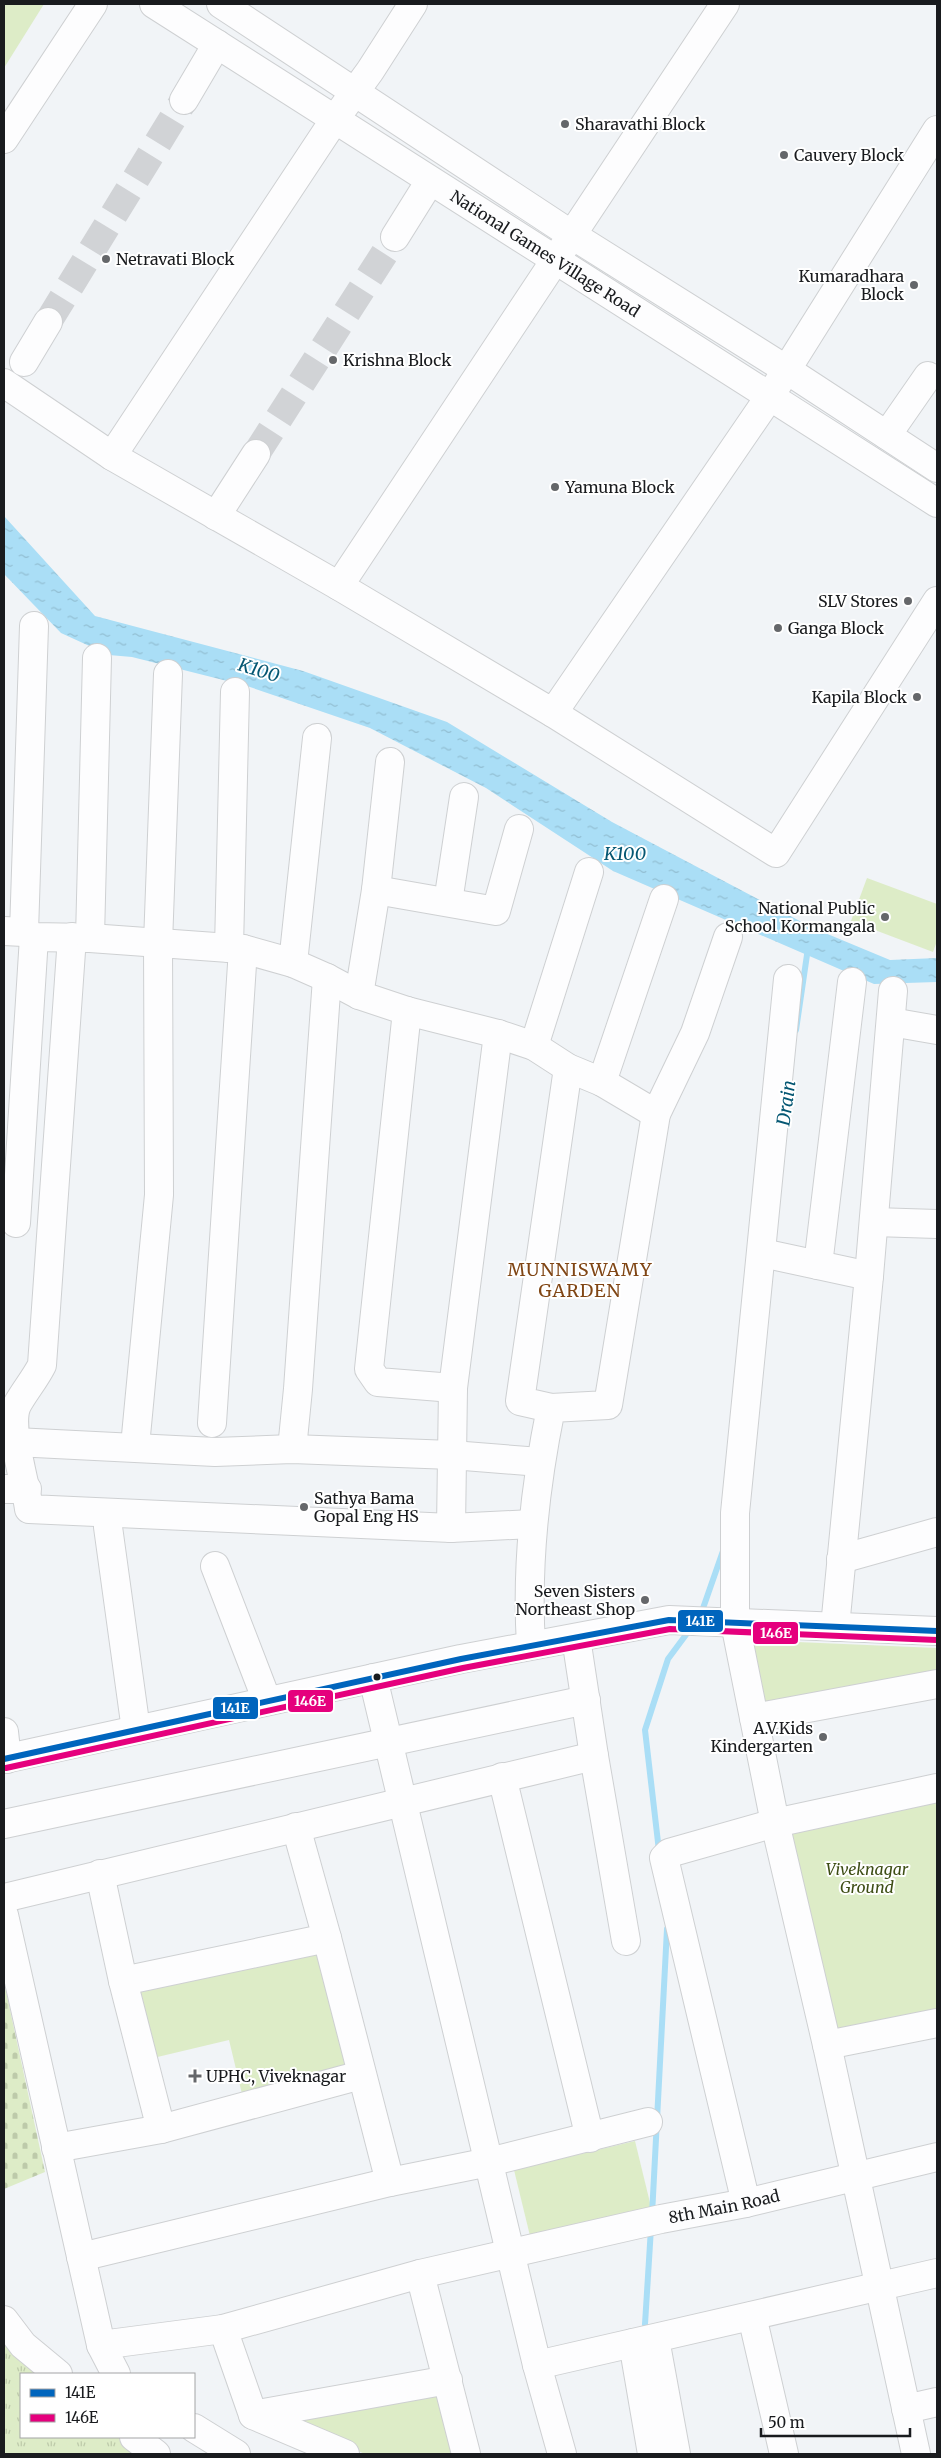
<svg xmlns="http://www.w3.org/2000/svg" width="941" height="2458" font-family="Merriweather,serif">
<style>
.grass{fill:url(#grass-tufts)}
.cemetery{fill:url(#cemetery-stones)}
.green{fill:#ddecc7}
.water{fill:url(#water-ripples)}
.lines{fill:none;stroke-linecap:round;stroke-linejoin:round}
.stream{stroke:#aadef6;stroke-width:6}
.minor-tunnel{stroke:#d1d3d6;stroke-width:28;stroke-dasharray:28 14;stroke-linecap:butt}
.minor-casing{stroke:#ced0d2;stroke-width:30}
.minor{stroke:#fdfdfe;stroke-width:28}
.bus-1-casing{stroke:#fff;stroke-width:10}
.bus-2-casing{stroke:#fff;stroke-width:10}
.bus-1{stroke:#0065bd;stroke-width:6}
.bus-2{stroke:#e5007d;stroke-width:6}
.poi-dot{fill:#65676a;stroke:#fff;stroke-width:2}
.bus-dot{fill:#191b1e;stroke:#fff;stroke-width:2}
.labels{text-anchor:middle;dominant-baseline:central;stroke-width:4;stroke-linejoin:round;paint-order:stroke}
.poi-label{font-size:16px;fill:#191b1e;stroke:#fff;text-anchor:start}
.street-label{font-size:16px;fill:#191b1e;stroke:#fff}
.park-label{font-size:16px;font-style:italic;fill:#3d4d14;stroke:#fff}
.water-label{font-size:18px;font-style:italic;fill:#055773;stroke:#fff}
.neighbourhood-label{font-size:18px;letter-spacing:1px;fill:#804615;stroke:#fff}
.line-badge{stroke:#fff;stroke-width:2}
.badge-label{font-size:14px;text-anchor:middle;font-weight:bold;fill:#fff}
</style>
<defs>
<pattern id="grass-tufts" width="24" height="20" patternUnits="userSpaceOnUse" patternTransform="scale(1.25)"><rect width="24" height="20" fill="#ddecc7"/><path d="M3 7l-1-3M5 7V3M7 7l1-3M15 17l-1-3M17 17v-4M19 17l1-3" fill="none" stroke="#bdcaaa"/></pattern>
<pattern id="cemetery-stones" width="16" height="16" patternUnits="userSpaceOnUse" patternTransform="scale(1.25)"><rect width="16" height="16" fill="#ddecc7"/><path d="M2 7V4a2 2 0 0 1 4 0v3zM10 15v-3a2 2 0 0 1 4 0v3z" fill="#bdcaaa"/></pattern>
<pattern id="water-ripples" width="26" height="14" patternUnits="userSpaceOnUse" patternTransform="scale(1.25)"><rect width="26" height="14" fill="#aadef6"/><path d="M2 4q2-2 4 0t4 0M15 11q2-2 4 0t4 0" fill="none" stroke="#92bed2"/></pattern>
</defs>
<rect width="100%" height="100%" fill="#f1f4f7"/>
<!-- grass -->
<path class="grass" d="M4,2309L62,2374H21V2437H126L151,2454H4Z"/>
<!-- cemetery -->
<path class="cemetery" d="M4,1982L45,2172L4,2189Z"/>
<!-- green -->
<g class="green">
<path d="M4,4H44L4,68Z"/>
<path d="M867,878L937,904V941L933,952L851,921Z"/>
<path d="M750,1640L937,1648V1675L761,1708Z"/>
<path d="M937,1790V2015L834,2038L780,1827Z"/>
<path d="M323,1949L351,2068L242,2094L229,2040L149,2059L133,1994Z"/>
<path d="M635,2141L652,2211L531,2240L514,2170Z"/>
<path d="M439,2390L457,2454H365L284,2418Z"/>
</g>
<!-- water -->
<path class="water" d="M4,516L95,616L303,671L447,722L612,822L813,928L890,960L937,958V982L874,984L613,871L486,788L370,728L247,686L132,657L109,655L61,633L4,574Z"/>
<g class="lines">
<!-- stream -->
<g class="stream">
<path d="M796,1030L808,948"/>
<path d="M701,1614L723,1551"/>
<path d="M659,1851L645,1730L668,1659L691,1628"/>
<path d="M652,2215L667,1929"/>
<path d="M645,2324L651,2228"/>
</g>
<!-- minor-tunnel -->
<g class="minor-tunnel">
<path d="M48,322L184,100"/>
<path d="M256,454L395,237"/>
</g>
<!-- minor casing -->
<g class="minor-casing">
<g id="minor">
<path id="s1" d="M154,4L937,503"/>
<path d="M221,4L572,235L787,370L937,468"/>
<path d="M184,100L217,44"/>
<path d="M4,139L93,4"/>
<path d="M395,237L430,181"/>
<path d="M24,362L48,322"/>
<path d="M4,383L112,456L339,586L553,713L770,396L937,130"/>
<path d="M887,435L928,376"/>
<path d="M112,456L335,119L370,71L413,4"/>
<path d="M216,516L256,454"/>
<path d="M339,586L725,4"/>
<path d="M553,713L776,853L937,601"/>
<path d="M376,890L496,911L519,829"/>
<path d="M448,902L464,797"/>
<path d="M4,931L24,932L34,937L90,938L243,949L293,963L327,978L359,995L407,1011L498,1034L534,1046L568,1068L602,1082L656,1114"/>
<path d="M24,932L34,626"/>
<path d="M72,937L42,1365C35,1379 24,1392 17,1405C7,1426 26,1484 29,1509L451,1528L532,1524"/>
<path d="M90,938L97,658"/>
<path d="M229,948L235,692"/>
<path d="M293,963L317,738"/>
<path d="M788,979L735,1513V1623L775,1823L827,2045L916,2454"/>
<path d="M359,995L376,890L390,762"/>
<path d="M407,1011L369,1369L378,1382L453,1388"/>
<path d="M891,1022L937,1030"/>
<path d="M534,1046L589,872"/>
<path d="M602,1082L664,899"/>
<path d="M874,1222L937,1224"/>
<path d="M16,1223L34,937"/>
<path d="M762,1253L869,1276L835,1627"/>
<path d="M818,1265L852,982"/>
<path d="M869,1276L893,991"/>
<path d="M551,1408L520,1401L568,1068"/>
<path d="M212,1423L243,949"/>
<path d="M15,1442L215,1452L292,1449L452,1455L540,1462"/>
<path d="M135,1446L159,1195L158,943L168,674"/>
<path d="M292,1449L298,1389L327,978"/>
<path d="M4,1489H27"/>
<path d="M108,1527L136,1730"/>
<path d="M451,1528L453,1388L498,1034"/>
<path d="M841,1559L937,1532"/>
<path d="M215,1566L267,1701"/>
<path d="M576,1638L594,1756L626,1941"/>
<path d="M531,1645C526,1565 535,1486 551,1408L608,1405L656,1114L695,1033L728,937"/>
<path d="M373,1678L537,2365L562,2454"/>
<path d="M754,1718L937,1684"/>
<path d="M4,1732L7,1759"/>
<path d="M4,1759L461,1659L669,1620L937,1631"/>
<path d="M502,1777L590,2138"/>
<path d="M4,1824L586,1700"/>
<path d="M296,1827L327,1938L390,2182"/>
<path d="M100,1874L123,1981L161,2129"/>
<path d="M4,1898L594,1756"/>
<path d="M4,1915L101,2345L116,2374"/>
<path d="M123,1981L327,1938"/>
<path d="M827,2045L937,2023"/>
<path d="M56,2148L161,2129L361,2075"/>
<path d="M746,2203L664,1858L669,1853L775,1823L937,1788"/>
<path d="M81,2257L390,2182L489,2162L648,2122"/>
<path d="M420,2274L466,2454"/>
<path d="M752,2316L784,2454"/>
<path d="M4,2320L23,2345L58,2374"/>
<path d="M223,2329L253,2415L345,2454"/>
<path d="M655,2339L676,2454"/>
<path d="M633,2343L652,2454"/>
<path id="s2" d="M101,2345L223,2329L420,2274L661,2219L746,2203L937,2157"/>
<path d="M537,2365L937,2273"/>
<path d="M906,2409L937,2402"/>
<path d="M253,2415L448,2380"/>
<path d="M194,2428L236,2454"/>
<path d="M134,2437L156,2454"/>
</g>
</g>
<!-- minor -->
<use href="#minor" class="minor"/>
<!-- bus-1 casing -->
<g class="bus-1-casing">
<path id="bus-1" d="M4,1759L461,1659L669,1620L937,1631"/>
</g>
<!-- bus-2 casing -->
<g class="bus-2-casing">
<path id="bus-2" d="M6,1768L463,1668L670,1629L937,1640"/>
</g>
<!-- bus-1 -->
<use href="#bus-1" class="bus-1"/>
<!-- bus-2 -->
<use href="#bus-2" class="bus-2"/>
</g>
<!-- markers -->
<g class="poi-dot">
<circle cx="565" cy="124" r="5"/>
<circle cx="784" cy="155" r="5"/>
<circle cx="106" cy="259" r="5"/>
<circle cx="914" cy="285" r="5"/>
<circle cx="333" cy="360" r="5"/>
<circle cx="555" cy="487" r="5"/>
<circle cx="908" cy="601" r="5"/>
<circle cx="778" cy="628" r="5"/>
<circle cx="917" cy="697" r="5"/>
<circle cx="885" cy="917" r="5"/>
<circle cx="304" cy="1507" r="5"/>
<circle cx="645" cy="1600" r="5"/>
<circle cx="823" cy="1737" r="5"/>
<path d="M192.5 2068.5h5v5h5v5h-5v5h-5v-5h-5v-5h5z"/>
</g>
<circle class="bus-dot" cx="377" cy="1677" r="4.5"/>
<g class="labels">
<!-- poi labels -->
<g class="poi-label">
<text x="575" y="124">Sharavathi Block</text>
<text x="794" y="155">Cauvery Block</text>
<text x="116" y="259">Netravati Block</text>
<text x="904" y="276" text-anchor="end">Kumaradhara<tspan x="904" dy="18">Block</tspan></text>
<text x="343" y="360">Krishna Block</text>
<text x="565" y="487">Yamuna Block</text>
<text x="898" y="601" text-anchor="end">SLV Stores</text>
<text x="788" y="628">Ganga Block</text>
<text x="907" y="697" text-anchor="end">Kapila Block</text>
<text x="875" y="908" text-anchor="end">National Public<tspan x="875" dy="18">School Kormangala</tspan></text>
<text x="314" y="1498">Sathya Bama<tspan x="314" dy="18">Gopal Eng HS</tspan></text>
<text x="635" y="1591" text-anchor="end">Seven Sisters<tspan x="635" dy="18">Northeast Shop</tspan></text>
<text x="813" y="1728" text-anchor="end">A.V.Kids<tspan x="813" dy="18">Kindergarten</tspan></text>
<text x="206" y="2076">UPHC, Viveknagar</text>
</g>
<!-- street labels -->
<g class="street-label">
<text stroke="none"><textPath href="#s1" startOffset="464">National Games Village Road</textPath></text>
<text stroke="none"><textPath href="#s2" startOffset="639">8th Main Road</textPath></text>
</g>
<!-- park labels -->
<g class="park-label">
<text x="867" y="1869">Viveknagar<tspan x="867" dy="18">Ground</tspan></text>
</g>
<!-- water labels -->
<g class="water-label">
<text transform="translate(259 670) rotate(17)">K100</text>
<text x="625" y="853">K100</text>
<text transform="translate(786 1103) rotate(-82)">Drain</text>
</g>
<!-- neighbourhood labels -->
<g class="neighbourhood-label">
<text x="580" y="1269">MUNNISWAMY<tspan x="580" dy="21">GARDEN</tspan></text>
</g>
</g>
<g class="line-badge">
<rect x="677" y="1609" width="47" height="24" rx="5" fill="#0065bd"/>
<rect x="752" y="1621" width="47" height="24" rx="5" fill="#e5007d"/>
<rect x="287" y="1689" width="47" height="24" rx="5" fill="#e5007d"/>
<rect x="212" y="1696" width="47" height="24" rx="5" fill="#0065bd"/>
</g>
<g class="badge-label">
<text x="700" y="1626">141E</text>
<text x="776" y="1638">146E</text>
<text x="310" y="1706">146E</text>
<text x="235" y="1713">141E</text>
</g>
<!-- border -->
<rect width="941" height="2458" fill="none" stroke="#191b1e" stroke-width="10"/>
<!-- legend -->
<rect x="20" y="2373" width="175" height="65" fill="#ffffff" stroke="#a3a4a5"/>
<rect x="30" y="2389" width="25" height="8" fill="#0065bd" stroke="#a3a4a5"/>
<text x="65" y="2398" font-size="15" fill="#191b1e">141E</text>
<rect x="30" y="2414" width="25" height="8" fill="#e5007d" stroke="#a3a4a5"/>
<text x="65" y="2423" font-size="15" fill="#191b1e">146E</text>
<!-- scale -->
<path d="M761 2428v8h149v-8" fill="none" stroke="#191b1e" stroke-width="2.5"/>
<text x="768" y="2428" font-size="15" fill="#191b1e" stroke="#ffffff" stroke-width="4" paint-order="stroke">50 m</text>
</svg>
